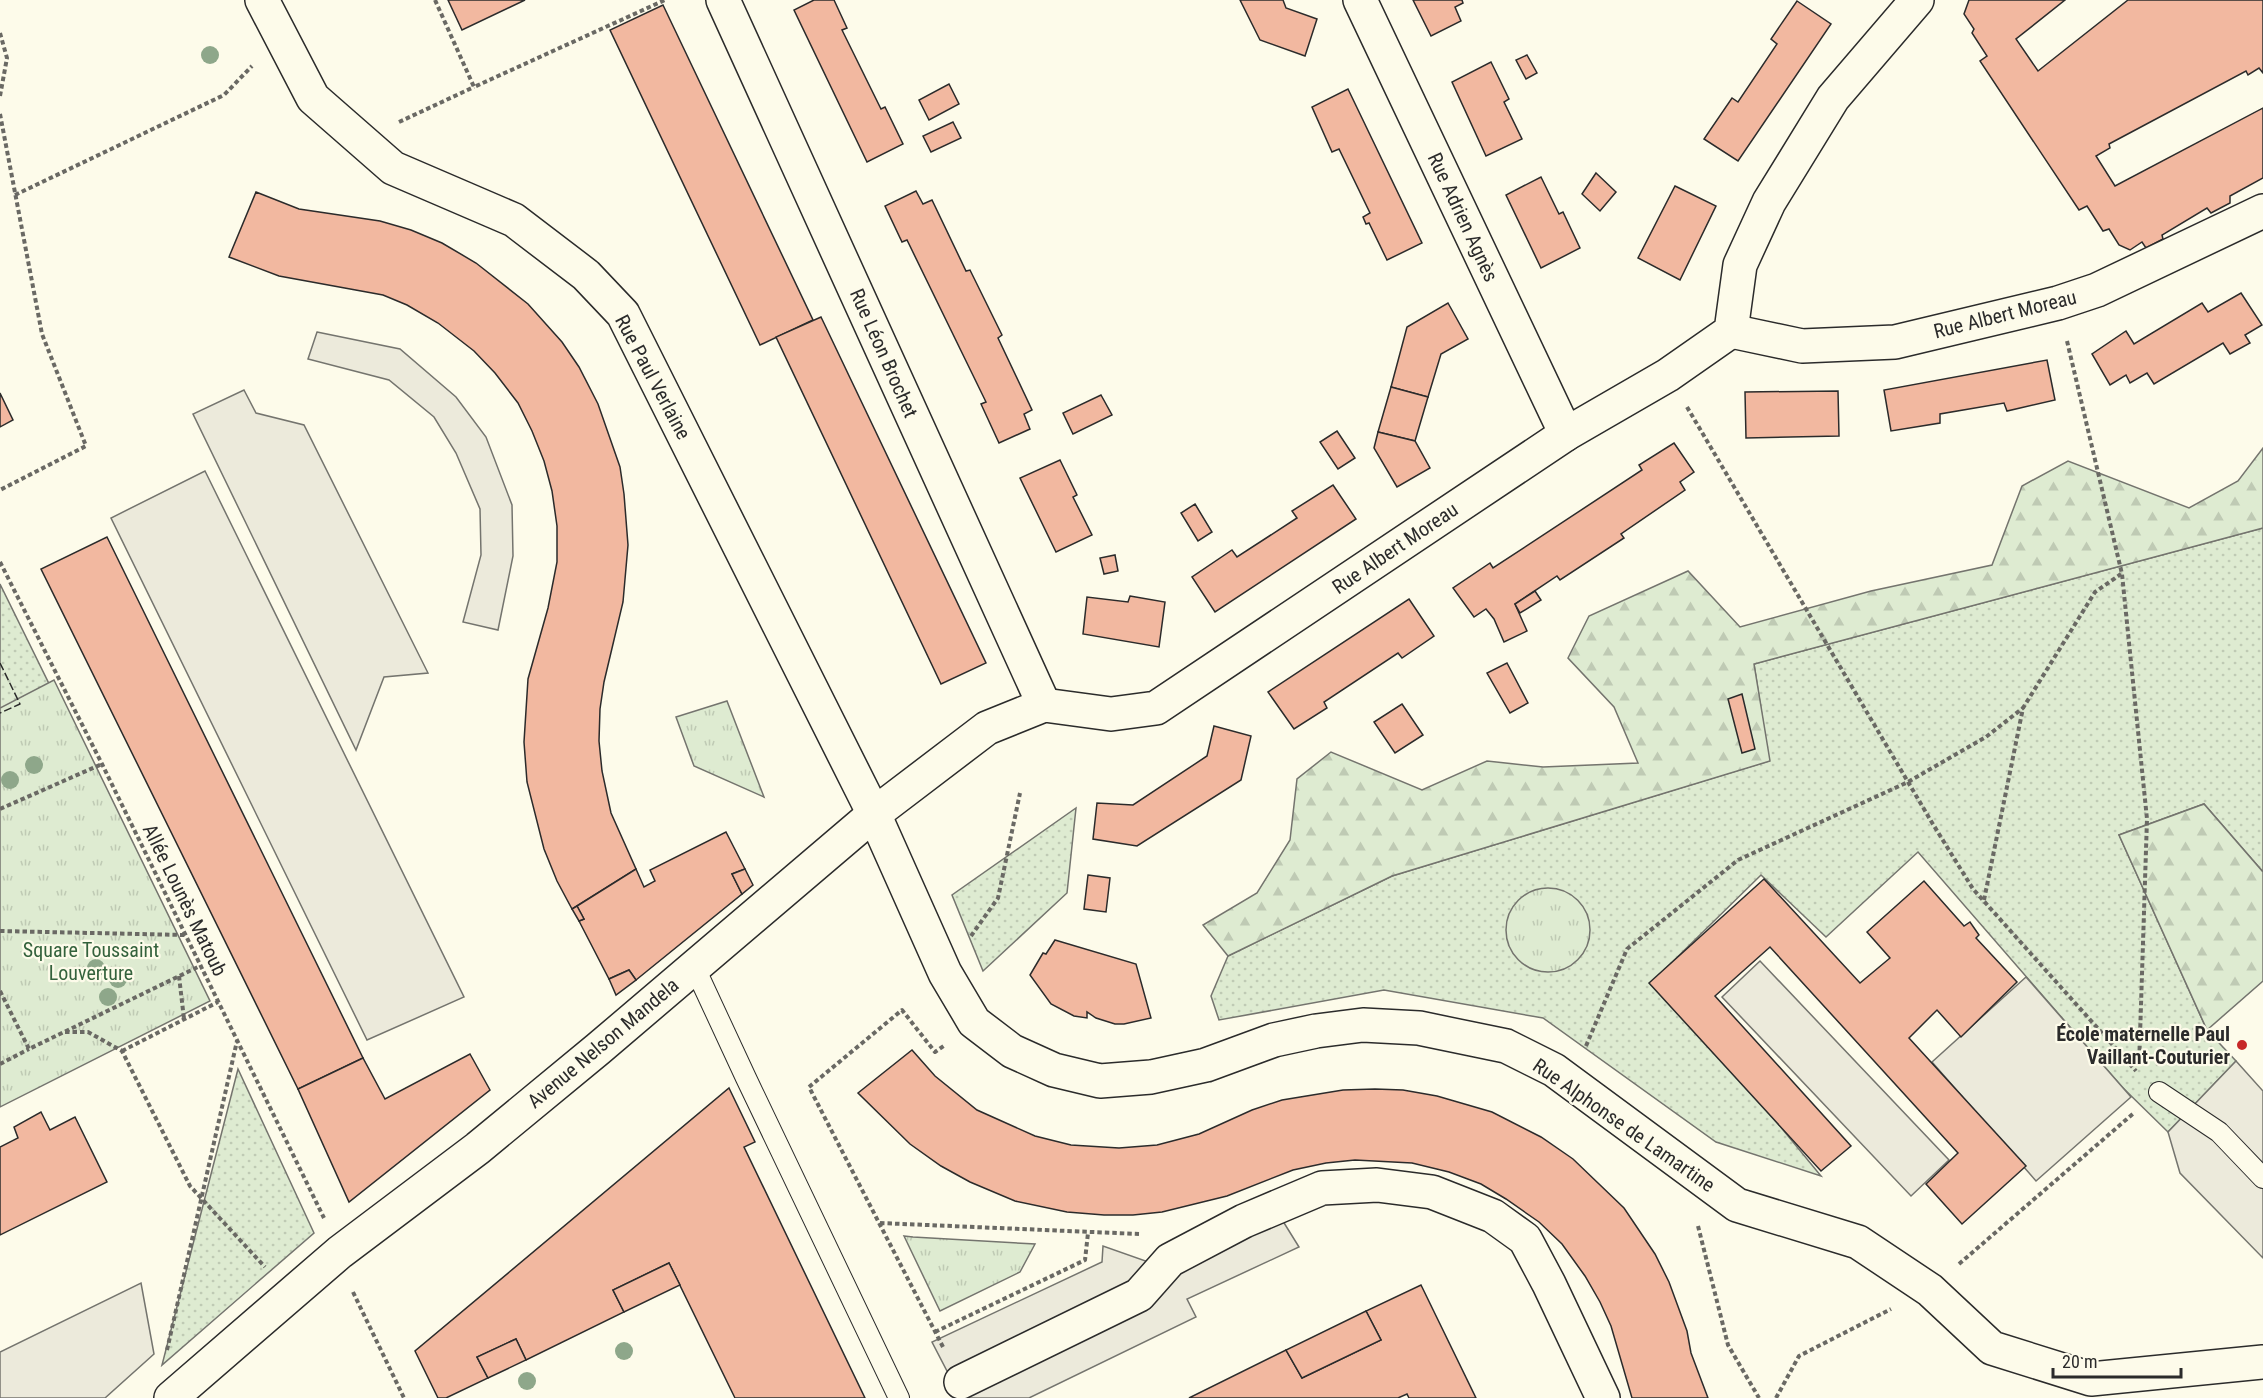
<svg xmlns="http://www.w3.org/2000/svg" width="2263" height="1398" font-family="'Roboto Condensed',sans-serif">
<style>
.grass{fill:url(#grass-dots);stroke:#74746e;stroke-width:1.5}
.forest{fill:url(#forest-firs);stroke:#74746e;stroke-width:1.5}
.park{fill:url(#park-tufts);stroke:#74746e;stroke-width:1.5}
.parking{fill:#eceadb;stroke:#74746e;stroke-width:1.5}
.building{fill:#f2b8a0;stroke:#2b2b2b;stroke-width:1.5}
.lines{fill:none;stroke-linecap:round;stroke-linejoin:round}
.lane-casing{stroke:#2b2b2b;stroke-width:22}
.street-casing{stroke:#2b2b2b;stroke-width:36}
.path{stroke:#6a6964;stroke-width:4;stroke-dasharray:4.5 3;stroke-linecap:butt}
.lane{stroke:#fdfbea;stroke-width:20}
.street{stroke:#fdfbea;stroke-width:33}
.fence{stroke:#2b2b2b;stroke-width:1.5;stroke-dasharray:8 3;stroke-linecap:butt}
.tree{fill:#8ea78a}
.poi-dot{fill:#c62828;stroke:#fdfbea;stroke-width:2}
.labels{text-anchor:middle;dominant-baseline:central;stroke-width:4.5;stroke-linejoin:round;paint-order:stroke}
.street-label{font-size:20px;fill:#2b2b2b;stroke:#fdfbea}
.park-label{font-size:20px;fill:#34623c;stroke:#fdfbea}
.poi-label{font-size:20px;font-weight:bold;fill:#2b2b2b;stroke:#fdfbea;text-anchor:end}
</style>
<defs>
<pattern id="grass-dots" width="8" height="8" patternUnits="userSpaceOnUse" patternTransform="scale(1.5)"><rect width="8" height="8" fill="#deebd1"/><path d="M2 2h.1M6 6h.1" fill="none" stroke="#bfcab4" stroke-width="1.8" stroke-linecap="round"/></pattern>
<pattern id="forest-firs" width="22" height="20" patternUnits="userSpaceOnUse" patternTransform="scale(1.5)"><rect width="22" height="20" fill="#deebd1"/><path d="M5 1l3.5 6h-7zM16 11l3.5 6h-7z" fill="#bfcab4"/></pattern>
<pattern id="park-tufts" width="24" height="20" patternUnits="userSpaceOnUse" patternTransform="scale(1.5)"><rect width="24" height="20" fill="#deebd1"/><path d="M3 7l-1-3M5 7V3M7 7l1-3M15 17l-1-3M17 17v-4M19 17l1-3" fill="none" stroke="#bfcab4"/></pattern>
</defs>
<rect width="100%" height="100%" fill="#fdfbea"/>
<!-- grass -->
<g class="grass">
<path d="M2263,528V872L2204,804L2119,835L2207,1030L2236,1061L2168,1132L2122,1087L1918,852L1826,937L1761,875L1657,977L1821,1176L1716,1142L1543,1018L1384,990L1219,1020L1211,996L1228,956L1392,876L1769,761L1754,664Z"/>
<path d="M0,584L88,763L0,803Z"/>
<path d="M1076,808L1067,893L983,971L952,895Z"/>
<path d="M238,1069L314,1233L162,1365Z"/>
</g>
<!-- forest -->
<g class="forest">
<path d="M2263,448V528L1754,664L1770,761L1392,876L1228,956L1203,925L1257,893L1290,840L1297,779L1331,752L1422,790L1487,761L1543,767L1638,763L1614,707L1568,658L1589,616L1688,571L1740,627L1871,591L1992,565L2022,486L2068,461L2189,508L2238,481Z"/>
<path d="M2204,804L2263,872V981L2207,1030L2119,835Z"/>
</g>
<!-- park -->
<g class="park">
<path d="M54,680L210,1001L0,1107V708Z"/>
<path d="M727,701L764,797L694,766L676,717Z"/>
<circle cx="1548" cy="930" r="42"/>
<path d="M904,1236L913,1237L1035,1244L1020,1272L940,1311Z"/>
</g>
<!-- parking -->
<g class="parking">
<path d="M317,332L400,349L456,397L486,437L512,505L513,556L498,630L463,622L481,555L480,509L456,453L434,417L389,380L308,359Z"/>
<path d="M244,390L256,413L304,425L428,673L384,677L356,750L193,414Z"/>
<path d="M205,471L464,997L367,1040L111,518Z"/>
<path d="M1760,961L1949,1160L1911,1196L1722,997Z"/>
<path d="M2026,977L2131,1097L2036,1181L1932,1062Z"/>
<path d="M2236,1061L2263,1091V1258L2180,1173L2168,1132Z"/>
<path d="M1281,1218L1299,1247L1187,1299L1196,1317L1029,1398H961L932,1342L1102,1262L1103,1246L1171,1270Z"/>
<path d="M141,1283L154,1354L105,1398H0V1352Z"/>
</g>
<!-- building -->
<g class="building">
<path d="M448,0H525L462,30Z"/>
<path d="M814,0H834L847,28L842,30L881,109L885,107L903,144L867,162L794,10Z"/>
<path d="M1240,0H1283L1286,8L1317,19L1305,56L1260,40Z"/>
<path d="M1413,0H1462L1463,3L1455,7L1461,21L1431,36Z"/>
<path d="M1969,0H2065L2016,39L2038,71L2128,0H2263V73L2259,68L2248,75L2246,71L2109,144L2110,148L2096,156L2115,186L2263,108V178L2230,196V203L2211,213L2207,208L2162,235L2163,239L2146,248L2142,242L2130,250L2119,245L2109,229L2103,231L2087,206L2079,210L1980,61L1987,56L1972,33L1974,29L1964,14Z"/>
<path d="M1797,1L1831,24L1738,161L1704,139L1732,98L1738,102L1777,44L1771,39Z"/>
<path d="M663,5L813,320L760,345L610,30Z"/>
<path d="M1527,55L1537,73L1526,79L1516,60Z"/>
<path d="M1491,62L1509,99L1504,102L1522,139L1486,156L1452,82Z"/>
<path d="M949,84L959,104L929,120L919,100Z"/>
<path d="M1348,89L1422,243L1387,260L1369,223L1366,224L1363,217L1370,213L1339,149L1332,152L1312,107Z"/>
<path d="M953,122L961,138L931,152L923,136Z"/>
<path d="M1596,173L1616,192L1600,211L1582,194Z"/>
<path d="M1541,177L1559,214L1563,212L1580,248L1541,268L1506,195Z"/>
<path d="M1675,186L1716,206L1680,280L1638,258Z"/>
<path d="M916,191L923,204L932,200L966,271L970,270L1002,335L998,338L1032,410L1024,414L1030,429L999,443L981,404L986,402L907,240L902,242L885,206Z"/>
<path d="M256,192L299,209L380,221L411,230L442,243L476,263L528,304L562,342L579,367L598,404L620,467L624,494L628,545L623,602L604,682L600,709L599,741L602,771L611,813L636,869L572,909L557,881L544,849L527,782L524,742L528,679L548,608L557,562V526L552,491L544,461L532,431L518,403L495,373L474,351L438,323L407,305L383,295L279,276L229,257Z"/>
<path d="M2241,293L2262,325L2245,335L2250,343L2230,354L2223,343L2154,384L2147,373L2130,383L2126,375L2110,385L2092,354L2126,331L2134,344L2202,303L2208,312Z"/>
<path d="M1448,303L1468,339L1441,354L1428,397L1391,387L1407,327Z"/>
<path d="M821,317L986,663L941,684L776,337Z"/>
<path d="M2047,360L2055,400L2007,411L2004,403L1940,414V423L1891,431L1884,390Z"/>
<path d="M1391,387L1428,397L1415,441L1378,432Z"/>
<path d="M1838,391L1839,436L1746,438L1745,392Z"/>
<path d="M0,393L13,420L0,427Z"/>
<path d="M1101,395L1112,415L1073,434L1063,413Z"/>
<path d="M1337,431L1355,458L1338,469L1320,442Z"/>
<path d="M1378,432L1415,441L1430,468L1397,487L1374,448Z"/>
<path d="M1674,443L1694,472L1680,482L1685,490L1621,534L1624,538L1560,580L1557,576L1515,604L1527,631L1504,642L1494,619L1486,609L1474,617L1453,588L1490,563L1493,568L1642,470L1639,465Z"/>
<path d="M1060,460L1077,495L1073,497L1092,535L1056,552L1020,478Z"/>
<path d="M1333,485L1356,519L1215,612L1192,577L1232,550L1237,557L1297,518L1292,511Z"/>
<path d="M1195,504L1212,532L1198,541L1181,513Z"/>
<path d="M107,537L363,1058L298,1089L41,569Z"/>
<path d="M1115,555L1118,571L1104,574L1100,558Z"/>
<path d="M1535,591L1541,600L1520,613L1515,604Z"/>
<path d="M1130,596L1165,602L1159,647L1083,634L1087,597L1128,602Z"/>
<path d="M1409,599L1434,636L1402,658L1398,653L1324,702L1327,708L1294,729L1268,692Z"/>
<path d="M1507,663L1528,703L1510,713L1487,673Z"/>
<path d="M1742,694L1755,749L1742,753L1728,699Z"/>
<path d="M1402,704L1423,735L1395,753L1374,722Z"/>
<path d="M1214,726L1251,736L1241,780L1137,846L1093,839L1097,803L1133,805L1207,756Z"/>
<path d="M726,832L745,869L732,874L742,894L636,980L629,970L609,979L579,921L584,919L577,906L636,869L644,887L655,881L650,870Z"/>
<path d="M745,869L753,885L742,894L732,874Z"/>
<path d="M1088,875L1110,878L1106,912L1084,909Z"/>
<path d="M1764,879L1860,983L1890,958L1867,932L1924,881L1964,926L1970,922L1979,935L1976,938L2017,982L1961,1037L1937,1010L1909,1038L2026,1166L1962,1224L1926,1184L1958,1153L1770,947L1715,996L1851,1146L1821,1171L1649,983Z"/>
<path d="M577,906L584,919L579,921L572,909Z"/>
<path d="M1055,940L1136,964L1151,1018L1124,1024H1115L1096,1018L1087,1012V1018L1074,1016L1051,1004L1030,975L1043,953L1046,954Z"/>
<path d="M629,970L636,980L616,995L609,979Z"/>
<path d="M912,1050L935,1076L977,1110L1035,1136L1071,1145L1119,1148L1157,1145L1199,1134L1252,1110L1282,1100L1343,1090L1375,1089L1403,1090L1437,1096L1492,1112L1541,1137L1573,1159L1624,1208L1655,1254L1669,1282L1687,1331L1691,1353L1708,1398H1632L1611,1326L1600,1302L1585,1276L1562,1244L1539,1222L1506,1199L1481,1184L1449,1172L1412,1163L1355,1160L1326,1163L1293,1170L1227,1196L1162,1212L1133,1215H1104L1067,1212L1015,1201L970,1182L941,1166L910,1144L858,1093Z"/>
<path d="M470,1054L490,1090L349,1202L298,1089L363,1058L385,1099Z"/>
<path d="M729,1088L755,1142L744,1147L865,1398H735L669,1263L613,1290L624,1312L526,1360L516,1339L477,1357L488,1378L446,1398H438L415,1351Z"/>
<path d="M41,1112L50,1130L75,1117L107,1182L0,1235V1147L18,1138L14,1127Z"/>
<path d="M669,1263L680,1285L624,1312L613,1290Z"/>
<path d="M1421,1285L1476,1398H1409L1407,1394L1398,1398H1189L1286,1350L1302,1378L1381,1340L1366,1311Z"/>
<path d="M1366,1311L1381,1340L1302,1378L1286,1350Z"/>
<path d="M516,1339L526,1360L488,1378L477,1357Z"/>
</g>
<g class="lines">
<!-- lane casing -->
<g class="lane-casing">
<g id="lane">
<path d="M694,966L746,1078L899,1398"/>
<path d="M2159,1092L2219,1132L2263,1178"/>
</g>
</g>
<!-- street casing -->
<g class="street-casing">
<g id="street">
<path d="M262,0L313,98L393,168L514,220L586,275L623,314L874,814L945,973L974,1022L1012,1051L1054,1070L1100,1081L1151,1077L1206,1065L1274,1040L1316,1031L1363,1025L1419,1028L1506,1046L1554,1070L1737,1205L1858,1242L1930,1290L1992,1348L2091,1379L2263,1362"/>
<path d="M723,0L1044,705"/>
<path d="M1360,0L1566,434"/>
<path d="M1731,331L1802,346L1895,342L2058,303L2097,290L2263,211"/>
<path d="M961,1382L1139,1295L1170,1260L1244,1221L1322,1188L1377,1185L1432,1192L1493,1216L1525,1239L1549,1284L1603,1398"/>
<path d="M171,1398L340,1252L478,1148L598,1049L874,814L987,728L1044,705L1111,714L1156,708L1566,434L1668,375L1731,331L1740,265L1769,202L1833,98L1917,0"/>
</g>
</g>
<!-- path -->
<g class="path">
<path d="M435,0L474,87L665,0"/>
<path d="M0,33L7,58L0,96"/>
<path d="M0,114L42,334L86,446L0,490"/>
<path d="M399,122L474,87"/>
<path d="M15,195L224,95L252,66"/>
<path d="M2067,341L2122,574L2147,819L2139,1067"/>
<path d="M1687,407L1931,821L1973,889L2136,1071"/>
<path d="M0,562L102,764L324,1218"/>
<path d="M0,809L102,764"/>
<path d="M1984,900L2023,708L2095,592L2121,574"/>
<path d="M0,931L185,935"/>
<path d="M971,936L998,898L1020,793"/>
<path d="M179,976L184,1019"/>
<path d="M0,991L29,1049L200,966"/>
<path d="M65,1032H88L122,1051L190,1186L265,1267"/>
<path d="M1586,1046L1627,949L1738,860L1908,782L1986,737L2023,708"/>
<path d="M122,1051L218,1002"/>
<path d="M0,1064L29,1049"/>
<path d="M880,1223L1139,1234"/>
<path d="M1698,1226L1728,1345L1759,1398"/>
<path d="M1959,1264L2135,1112"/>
<path d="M353,1292L404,1398"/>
<path d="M935,1332L1085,1260L1088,1233"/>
<path d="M943,1347L809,1087L902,1010L935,1052L945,1045"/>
<path d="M167,1350L237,1041"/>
<path d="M1776,1398L1799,1356L1891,1309"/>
</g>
<!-- lane -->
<use href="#lane" class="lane"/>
<!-- street -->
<use href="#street" class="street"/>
<!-- fence -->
<path class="fence" d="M0,663L20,704L0,713"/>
</g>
<!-- trees -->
<g class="tree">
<circle cx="210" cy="55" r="9"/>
<circle cx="34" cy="765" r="9"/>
<circle cx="10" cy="780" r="9"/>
<circle cx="96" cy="968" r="9"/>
<circle cx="118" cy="979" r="9"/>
<circle cx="108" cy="997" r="9"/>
<circle cx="624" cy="1351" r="9"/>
<circle cx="527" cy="1381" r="9"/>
</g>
<!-- markers -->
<circle class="poi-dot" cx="2242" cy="1045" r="6"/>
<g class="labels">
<!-- street labels -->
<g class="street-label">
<text transform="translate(1463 217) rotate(65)">Rue Adrien Agnès</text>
<text transform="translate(2005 314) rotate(-14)">Rue Albert Moreau</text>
<text transform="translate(884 353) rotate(66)">Rue Léon Brochet</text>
<text transform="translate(653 377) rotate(62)">Rue Paul Verlaine</text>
<text transform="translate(1395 548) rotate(-34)">Rue Albert Moreau</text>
<text transform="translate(185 900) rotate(64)">Allée Lounès Matoub</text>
<text transform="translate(603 1043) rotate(-40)">Avenue Nelson Mandela</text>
<text transform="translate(1624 1125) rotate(35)">Rue Alphonse de Lamartine</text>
</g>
<!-- park labels -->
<g class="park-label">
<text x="91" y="950">Square Toussaint<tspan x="91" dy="23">Louverture</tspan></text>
</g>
<!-- poi labels -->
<g class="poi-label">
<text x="2230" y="1034">École maternelle Paul<tspan x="2230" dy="23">Vaillant-Couturier</tspan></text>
</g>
</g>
<!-- scale -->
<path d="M2053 1368v9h128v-9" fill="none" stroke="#2b2b2b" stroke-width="3"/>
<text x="2062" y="1368" font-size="18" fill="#2b2b2b" stroke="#fdfbea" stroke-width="4.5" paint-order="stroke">20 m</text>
</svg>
